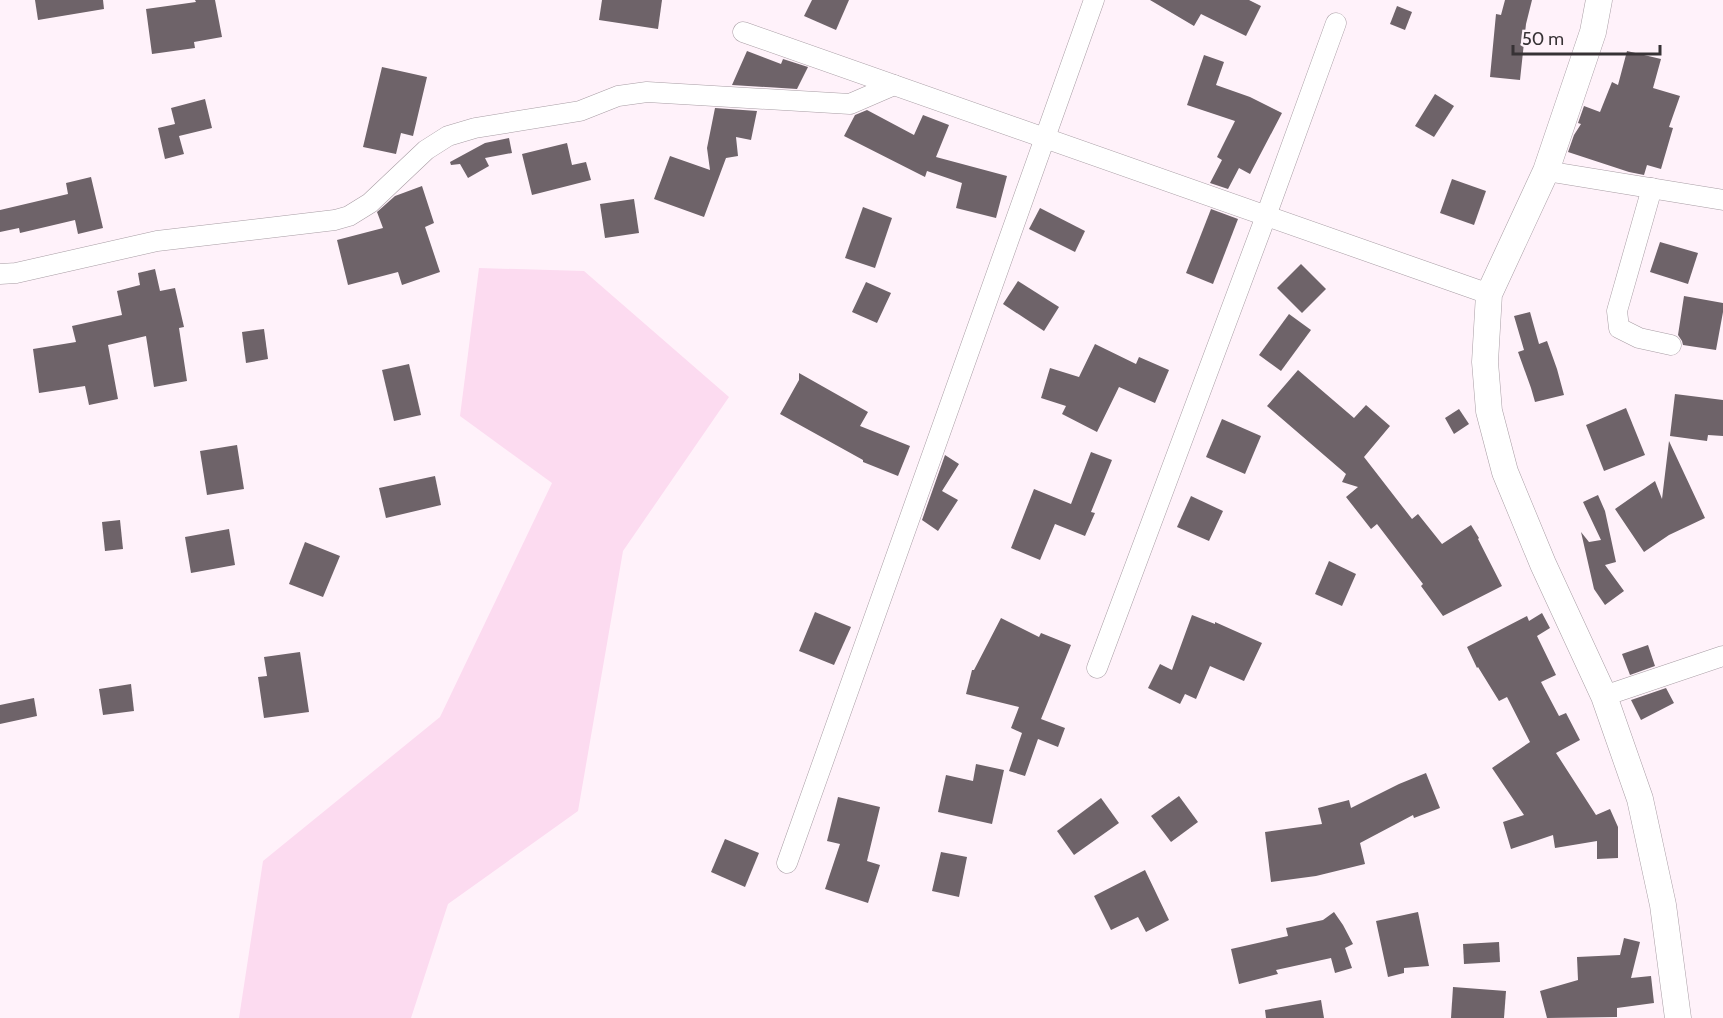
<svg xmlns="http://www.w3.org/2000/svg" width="1723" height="1018" font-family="Cabin,sans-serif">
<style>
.green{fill:#fcdbf0}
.building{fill:#6e6369}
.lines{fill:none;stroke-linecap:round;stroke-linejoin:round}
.minor-casing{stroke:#a89da4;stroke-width:21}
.tertiary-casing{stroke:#a89da4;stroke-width:27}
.minor{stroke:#fff;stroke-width:20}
.tertiary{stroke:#fff;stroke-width:26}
</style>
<rect width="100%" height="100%" fill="#fff2fa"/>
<!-- green -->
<path class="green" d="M479,268L584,271L729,397L623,551L578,811L448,904L411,1018H239L263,861L440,717L552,483L460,416Z"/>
<!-- building -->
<g class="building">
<path d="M35,0H103L104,9L38,20Z"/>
<path d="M195,0H215L222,37L194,42L195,48L152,54L146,9L196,2Z"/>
<path d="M602,0H662L658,29L599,20Z"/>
<path d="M812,0H849L836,30L804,16Z"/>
<path d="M1150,0H1249L1261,6L1246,36L1201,14L1194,26Z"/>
<path d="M1505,0H1532L1526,24L1520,80L1490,77L1496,14L1501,15Z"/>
<path d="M1397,6L1412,12L1405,30L1390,24Z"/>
<path d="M747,51L781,64L783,59L808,67L797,89L732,85Z"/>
<path d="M1627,51L1661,59L1653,88L1680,96L1669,127L1673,128L1661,169L1647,165L1644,175L1629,172L1568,152L1574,135L1581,124L1578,123L1584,106L1600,112L1612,82L1618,85Z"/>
<path d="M1204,55L1224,62L1216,85L1250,97L1282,113L1250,174L1239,168L1228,189L1210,183L1222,160L1217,157L1235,121L1187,105Z"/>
<path d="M382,67L427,77L413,136L401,133L396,154L363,147Z"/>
<path d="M1435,94L1454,106L1434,137L1415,126Z"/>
<path d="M205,99L212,128L179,136L184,154L165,159L158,128L175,124L171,108Z"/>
<path d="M715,108L757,111L751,140L736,137L738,156L726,158L704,217L654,199L670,156L710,170L707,148Z"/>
<path d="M867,110L914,135L923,115L949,125L936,157L1007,176L996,218L956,208L962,183L927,171L925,177L844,136L855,115Z"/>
<path d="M509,138L512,153L485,158L489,166L468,178L460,164L451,165L450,162L485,143Z"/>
<path d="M567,143L572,165L586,162L591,180L532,195L522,154Z"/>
<path d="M91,177L103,228L78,234L75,220L20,233L19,228L0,232V210L68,194L66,183Z"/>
<path d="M1452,179L1486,191L1474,225L1440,213Z"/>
<path d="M422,186L434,223L425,227L440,272L402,285L398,272L348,285L337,240L383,228L377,212L395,196Z"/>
<path d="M634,199L639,233L605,238L600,204Z"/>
<path d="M863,207L892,218L875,268L845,258Z"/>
<path d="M1040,208L1085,231L1075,252L1029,229Z"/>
<path d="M1211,209L1238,219L1213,284L1186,273Z"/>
<path d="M1660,242L1698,253L1688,284L1650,272Z"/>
<path d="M1301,264L1326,289L1302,313L1277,288Z"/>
<path d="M155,269L160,291L175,288L184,327L179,328L187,381L154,387L146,336L108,345L118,399L89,405L85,386L39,393L33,349L76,342L72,326L122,315L117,291L140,285L138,273Z"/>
<path d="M1018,281L1059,307L1044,331L1003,304Z"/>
<path d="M866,282L891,293L877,323L852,312Z"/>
<path d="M1684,296L1723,303V312L1716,350L1683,345L1682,341L1678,335Z"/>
<path d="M1530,312L1539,344L1547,341L1557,369L1564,395L1535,402L1531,388L1518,352L1524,350L1514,316Z"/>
<path d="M1289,314L1311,330L1281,371L1259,355Z"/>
<path d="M264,329L268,359L246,363L242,332Z"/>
<path d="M1095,344L1136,364L1139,357L1169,370L1155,403L1119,387L1097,432L1062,414L1066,406L1041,398L1050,368L1079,377Z"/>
<path d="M409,364L421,415L394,421L382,370Z"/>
<path d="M1298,370L1354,418L1366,405L1390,426L1364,457L1412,519L1418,514L1442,544L1471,525L1479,538L1478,539L1502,586L1443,616L1421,586L1423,584L1377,524L1371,529L1346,497L1358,487L1342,482L1346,474L1267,406Z"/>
<path d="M799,373L868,412L860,426L910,446L898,476L863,462V460L780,414L799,380Z"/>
<path d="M1675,394L1723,400V436L1708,435L1707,441L1670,436Z"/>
<path d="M1626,408L1645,455L1604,471L1586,425Z"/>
<path d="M1459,409L1469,424L1454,434L1445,418Z"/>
<path d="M1222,419L1261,436L1245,474L1206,457Z"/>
<path d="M1669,441L1705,518L1669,535L1644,552L1615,509L1655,481L1662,499Z"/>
<path d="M237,445L244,489L207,495L200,451Z"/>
<path d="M1091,452L1112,460L1091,512L1095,513L1085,536L1055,524L1040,560L1011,548L1034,489L1071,504Z"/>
<path d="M945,455L959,464L942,491L958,500L938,531L922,520Z"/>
<path d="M435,476L441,505L386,518L379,488Z"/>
<path d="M1598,495L1605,511L1616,562L1605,565L1624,591L1605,605L1594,589L1581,532L1589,542L1601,540L1583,502Z"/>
<path d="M1191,496L1223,511L1209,541L1177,527Z"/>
<path d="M120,520L123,549L105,551L102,522Z"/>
<path d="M229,529L235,565L191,573L185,537Z"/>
<path d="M305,542L340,556L323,597L289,584Z"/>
<path d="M1329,561L1356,574L1342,606L1315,594Z"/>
<path d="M815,612L851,627L834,665L799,651Z"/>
<path d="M1542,613L1550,628L1537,636L1556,675L1541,682L1559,716L1566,713L1580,740L1556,753L1596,815L1610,809L1618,827V858L1597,859V841L1555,848L1553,835L1511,849L1503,822L1524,815L1492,768L1530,742L1507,697L1499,701L1478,667L1477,668L1467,647L1527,616L1529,621Z"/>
<path d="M1192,615L1215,624V622L1262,643L1244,681L1210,666L1196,699L1185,694L1180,704L1148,688L1160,664L1172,670Z"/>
<path d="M1001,618L1039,637L1041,633L1071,645L1041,719L1065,728L1058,747L1038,739L1025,776L1009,771L1022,733L1011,728L1019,707L966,694L972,670H974Z"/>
<path d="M1648,645L1655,666L1630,675L1622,654Z"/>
<path d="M300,652L309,712L264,718L258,677L267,676L264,657Z"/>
<path d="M131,684L134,711L103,715L99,689Z"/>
<path d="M1666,688L1674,703L1641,720L1631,700Z"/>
<path d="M34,698L37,716L0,724V705Z"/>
<path d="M976,764L1004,770L992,824L938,812L946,775L973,781Z"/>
<path d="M1426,773L1440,808L1414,818L1413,815L1360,843L1365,864L1316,876L1271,882L1265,832L1322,824L1318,808L1349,800L1351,808L1399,784Z"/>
<path d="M1179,796L1198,822L1171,842L1151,816Z"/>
<path d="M838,797L880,807L867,861L880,865L868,903L825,889L840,844L827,841Z"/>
<path d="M1101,798L1119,823L1074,855L1057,831Z"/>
<path d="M725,839L759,853L745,887L711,872Z"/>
<path d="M941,852L967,857L959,897L932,891Z"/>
<path d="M1145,870L1169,920L1146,932L1138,917L1111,930L1094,896Z"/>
<path d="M1334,912L1343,925L1353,944L1345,948L1352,968L1335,973L1331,958L1276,970L1278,974L1239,984L1231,949L1288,936L1286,928L1323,920Z"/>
<path d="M1418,912L1429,966L1404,968V973L1388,977L1376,921Z"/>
<path d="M1624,938L1640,942L1631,978L1651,976L1654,1003L1617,1008V1017L1547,1018L1540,991L1578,980L1577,957L1620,955Z"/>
<path d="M1499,942L1500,962L1464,964L1463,944Z"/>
<path d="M1453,987L1506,991L1504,1018H1451Z"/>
<path d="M1321,1000L1324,1018H1266L1265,1010Z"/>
</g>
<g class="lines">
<!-- minor casing -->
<g class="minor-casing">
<g id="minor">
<path d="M743,32L1489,294"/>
<path d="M1546,171L1723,200"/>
<path d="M1652,188L1617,311L1619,328L1639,338L1671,345"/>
<path d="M0,274L16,273L157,241L335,220L349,216L370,203L426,150L448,136L475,128L580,111L618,96L647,92L850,104L894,85"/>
<path d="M1097,668L1266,216L1336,23"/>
<path d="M1604,696L1723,656"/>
<path d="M787,863L1094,0"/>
</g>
</g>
<!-- tertiary casing -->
<g class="tertiary-casing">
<path id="tertiary" d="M1599,0L1593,32L1546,171L1489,294L1485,362L1489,411L1505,472L1543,564L1604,696L1640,799L1663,905L1678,1018"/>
</g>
<!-- minor -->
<use href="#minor" class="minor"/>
<!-- tertiary -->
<use href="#tertiary" class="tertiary"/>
</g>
<!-- scale -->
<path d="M1513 45v9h147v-9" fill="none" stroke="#373235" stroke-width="3"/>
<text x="1522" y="45" font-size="18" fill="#373235" stroke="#fff2fa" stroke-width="4.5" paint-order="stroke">50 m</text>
</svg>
